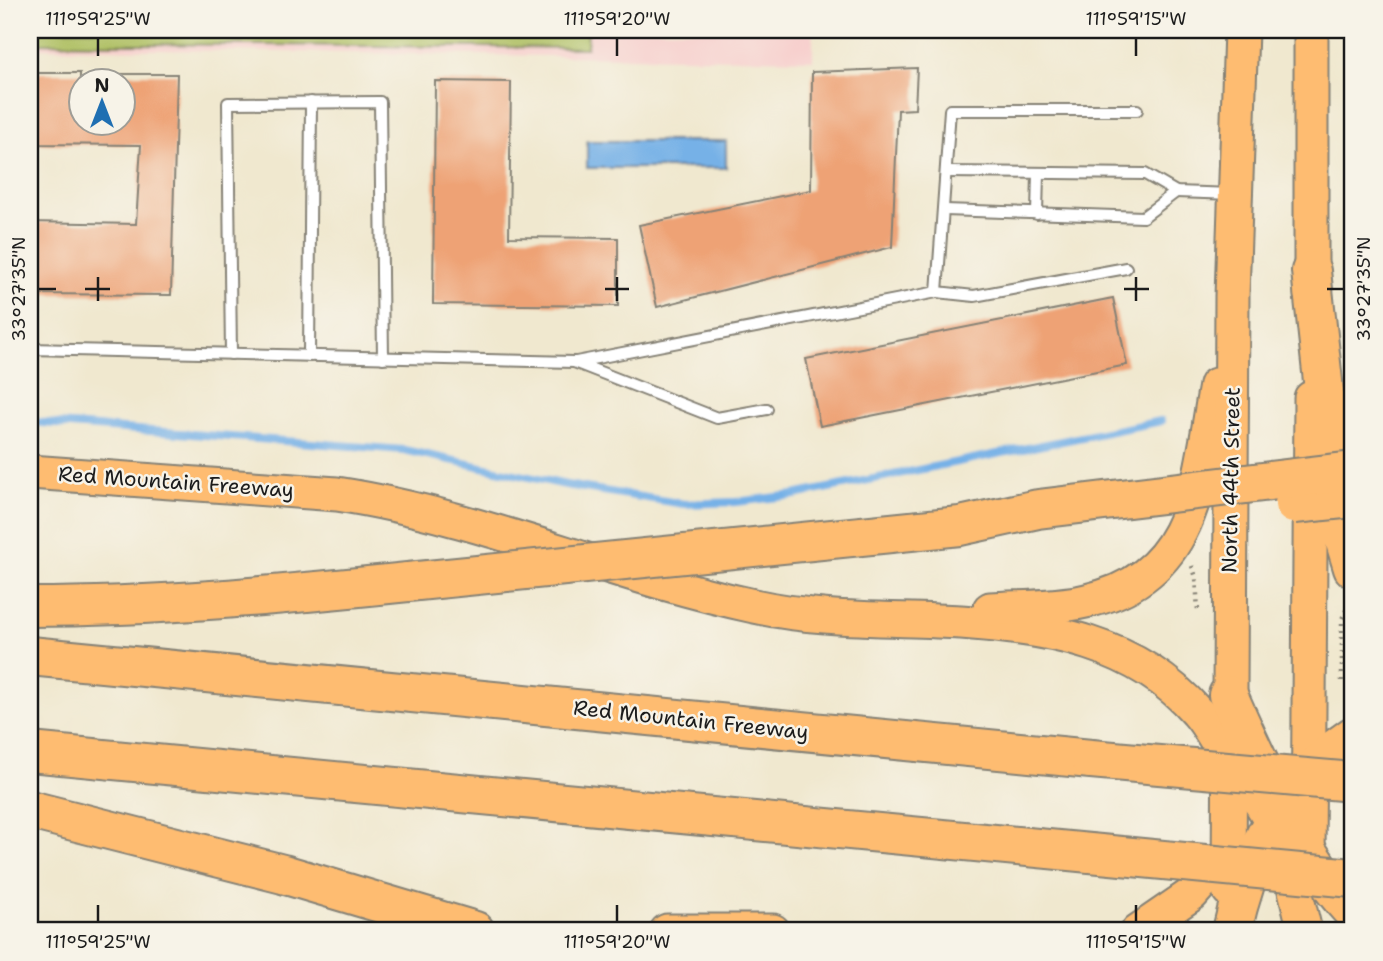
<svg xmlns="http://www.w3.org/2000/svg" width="1383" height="961" font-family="'Shantell Sans',sans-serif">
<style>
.built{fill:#f7d0ce}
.green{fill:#afc064;stroke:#666e40;stroke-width:2}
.water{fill:#76b1e7;stroke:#496682;stroke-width:2}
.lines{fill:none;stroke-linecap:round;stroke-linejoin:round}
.stream{stroke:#76b1e7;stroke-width:8}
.building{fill:#eea275}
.lane-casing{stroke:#868276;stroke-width:14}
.primary-casing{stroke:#868276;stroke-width:37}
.highway-casing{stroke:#868276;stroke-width:42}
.path{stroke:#868276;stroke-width:4.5;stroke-dasharray:2 5;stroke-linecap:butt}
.lane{stroke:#fff;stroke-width:10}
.primary{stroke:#febc71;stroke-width:33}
.highway{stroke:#febc71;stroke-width:38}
.highway-bridge-casing{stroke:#868276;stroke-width:42;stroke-linecap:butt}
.highway-bridge{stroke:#febc71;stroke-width:38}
.ticks{fill:none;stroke:#1c1c1c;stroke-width:2.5}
.labels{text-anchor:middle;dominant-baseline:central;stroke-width:5;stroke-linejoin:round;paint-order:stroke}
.street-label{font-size:21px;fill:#1c1c1c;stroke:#f7f3e8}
.neatline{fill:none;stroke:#1c1c1c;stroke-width:2.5}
.ticks-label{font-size:18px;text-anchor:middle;fill:#1c1c1c}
</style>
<rect width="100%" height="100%" fill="#f7f3e8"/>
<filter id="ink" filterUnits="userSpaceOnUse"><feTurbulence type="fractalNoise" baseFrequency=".0143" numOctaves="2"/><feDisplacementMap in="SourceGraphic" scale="14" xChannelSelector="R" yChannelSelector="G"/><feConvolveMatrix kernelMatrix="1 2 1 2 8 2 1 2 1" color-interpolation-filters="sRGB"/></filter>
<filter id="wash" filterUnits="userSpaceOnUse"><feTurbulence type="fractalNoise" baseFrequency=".00686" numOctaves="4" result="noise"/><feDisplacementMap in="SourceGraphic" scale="28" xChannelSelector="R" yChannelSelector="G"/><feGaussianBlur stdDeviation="1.57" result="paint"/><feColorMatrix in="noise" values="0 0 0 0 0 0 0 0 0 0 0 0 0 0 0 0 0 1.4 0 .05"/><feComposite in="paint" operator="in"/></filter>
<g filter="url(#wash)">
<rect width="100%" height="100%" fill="#f0e8cf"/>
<!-- built -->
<path class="built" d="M30,30H813V60L30,48Z"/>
<!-- green -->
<path class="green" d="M30,30H588L587,48L30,43Z"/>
<!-- water -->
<rect class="water" x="587" y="141" width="139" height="27"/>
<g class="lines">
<!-- stream -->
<path class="stream" d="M30,422L404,450L566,485L684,504L736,502L794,495L1161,421"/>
</g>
<g id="blocks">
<!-- building -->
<g class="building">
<path d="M917,68L915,109L898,110L892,247L657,307L639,225L811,190L812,72Z"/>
<path d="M30,73H80V122H122V74H177L171,295L30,294V222L136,224L141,145L30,144Z"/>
<path d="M435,81L511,82L509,237L618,238V306L433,304Z"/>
<path d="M1113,298L1127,365L820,426L806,359Z"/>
</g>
</g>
</g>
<g filter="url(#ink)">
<use href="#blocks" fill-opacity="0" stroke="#868276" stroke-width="2"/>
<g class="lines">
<!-- lane casing -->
<g class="lane-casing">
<g id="lane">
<path d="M946,172L1145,174L1176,192L1233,194"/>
<path d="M945,210L1143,217L1176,192"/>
<path d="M1037,214L1038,173"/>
<path d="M937,292L974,296L1126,268"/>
<path d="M30,349L574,362L717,418L767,409"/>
<path d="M231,354L228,103L380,102L383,358"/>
<path d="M309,356L311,102"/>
<path d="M576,362L937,292L950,110H1137"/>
</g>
</g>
<!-- primary casing -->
<g class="primary-casing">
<g id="primary">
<path d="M1311,30V295"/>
<path d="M30,472L337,494C480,516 613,576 754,606C822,621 892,618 961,622C1048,628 1136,642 1197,712C1208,724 1216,741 1226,755C1241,776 1259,797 1271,821C1288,855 1296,895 1305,931"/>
<path d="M990,609C1022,607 1055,608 1086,601C1197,577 1199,478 1216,385"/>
<path d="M1308,862L1311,398"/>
<path d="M1229,890L1232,296L1241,30"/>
<path d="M667,931H773"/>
<path d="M1138,931L1192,894L1232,848"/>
</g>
</g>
<!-- highway casing -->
<g class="highway-casing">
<g id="highway">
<path d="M1311,271L1338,519L1353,568"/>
<path d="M30,607C156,607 282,595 408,582"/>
<path d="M30,656L1091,759"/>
<path d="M1228,695C1262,772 1297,850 1353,912"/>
<path d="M30,752L1090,853"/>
<path d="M30,810L283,874L475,931"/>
<path d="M1232,931C1249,854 1285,781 1353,736"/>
</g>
</g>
<!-- path -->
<g class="path">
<path d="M1192,566L1196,577L1198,612"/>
<path d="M1342,681V619L1348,606"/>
</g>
<!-- lane -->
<use href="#lane" class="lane"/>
<!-- primary -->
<use href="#primary" class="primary"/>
<!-- highway -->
<use href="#highway" class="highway"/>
<!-- highway-bridge casing -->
<g class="highway-bridge-casing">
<g id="highway-bridge">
<path d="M1294,504L1353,498"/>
<path d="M408,582L960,526L1038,509L1353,471"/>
<path d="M1091,759L1353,782"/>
<path d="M1090,853L1353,878"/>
</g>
</g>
<!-- highway-bridge -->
<use href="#highway-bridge" class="highway-bridge"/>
</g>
</g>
<!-- ticks -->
<path class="ticks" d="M98,38V56M617,38V56M1136,38V56M98,277V301M617,277V301M1136,277V301M38,289H56M85,289H110M605,289H629M1124,289H1149M1327,289H1344M98,905V922M617,905V922M1136,905V922"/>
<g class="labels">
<!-- street labels -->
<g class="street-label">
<text transform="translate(1231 480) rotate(-89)">North 44th Street</text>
<text transform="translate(176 482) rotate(4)">Red Mountain Freeway</text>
<text transform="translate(691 720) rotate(6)">Red Mountain Freeway</text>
</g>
</g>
<!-- margin -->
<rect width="1383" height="961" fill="none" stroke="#f7f3e8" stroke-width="77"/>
<!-- north arrow -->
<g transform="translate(102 102)"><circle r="33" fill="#f7f3e8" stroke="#9f9d96" stroke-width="2"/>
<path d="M0-5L12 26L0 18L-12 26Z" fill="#1f6fb2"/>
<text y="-10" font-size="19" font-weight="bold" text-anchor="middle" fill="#1c1c1c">N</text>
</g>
<rect x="38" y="38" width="1306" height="884" class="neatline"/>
<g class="ticks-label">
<text x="98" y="25">111°59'25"W</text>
<text x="617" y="25">111°59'20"W</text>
<text x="1136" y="25">111°59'15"W</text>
<text transform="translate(19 289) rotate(-90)" y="6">33°27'35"N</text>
<text transform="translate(1364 289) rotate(-90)" y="6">33°27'35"N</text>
<text x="98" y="948">111°59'25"W</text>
<text x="617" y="948">111°59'20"W</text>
<text x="1136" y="948">111°59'15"W</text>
</g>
</svg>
